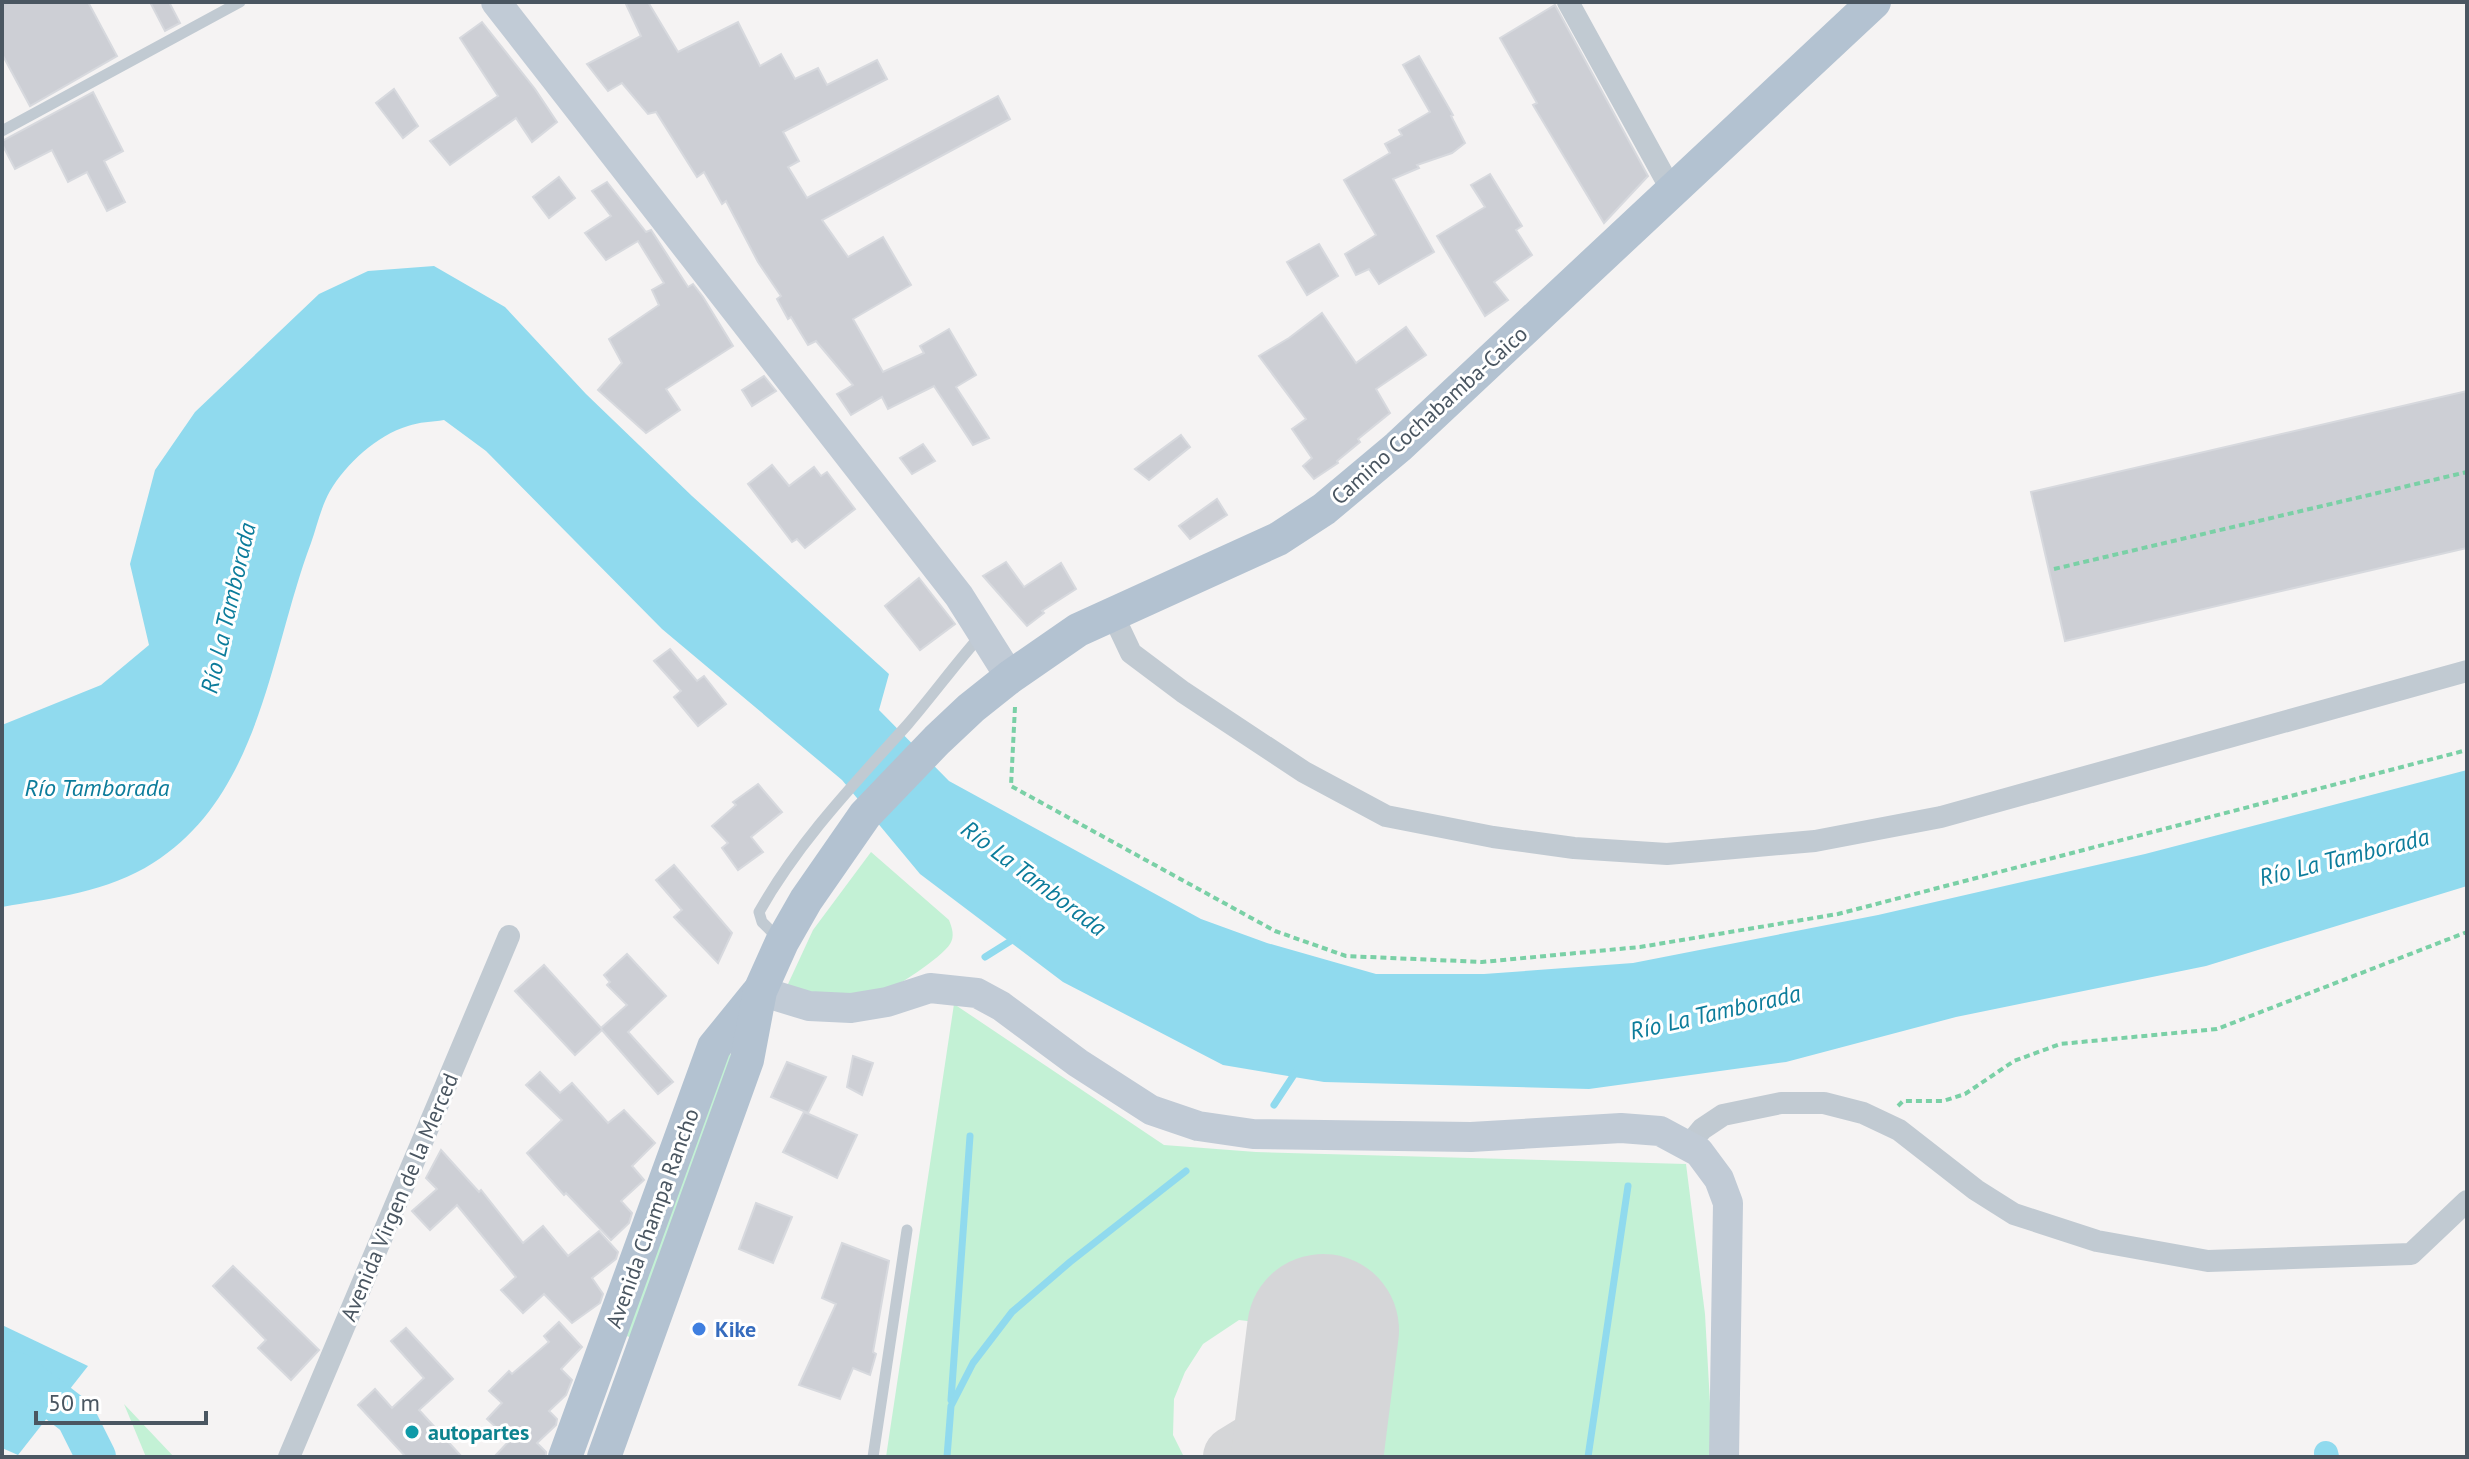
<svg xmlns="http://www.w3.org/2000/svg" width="2469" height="1459" font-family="'PT Sans',sans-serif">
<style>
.green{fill:#c3f1d5}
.water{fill:#90daee}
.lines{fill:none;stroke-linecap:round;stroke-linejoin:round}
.stream{stroke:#90daee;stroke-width:7}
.canal{stroke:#90daee;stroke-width:24}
.river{stroke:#90daee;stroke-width:40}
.taxiway{stroke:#d5d6d8;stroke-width:62}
.runway{stroke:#d5d6d8;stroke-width:152}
.building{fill:#cdcfd5;stroke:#d7d9de;stroke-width:2}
.path{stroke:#7ad0a6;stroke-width:4;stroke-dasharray:6 4;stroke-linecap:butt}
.lane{stroke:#c1cad2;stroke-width:11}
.street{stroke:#c1cad2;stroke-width:22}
.secondary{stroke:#c1cbd6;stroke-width:30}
.primary{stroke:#b3c2d1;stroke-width:34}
.shop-dot{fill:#3f7fe0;stroke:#fff;stroke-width:3}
.culture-dot{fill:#0f9aa8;stroke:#fff;stroke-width:3}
.labels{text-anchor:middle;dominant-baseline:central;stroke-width:6;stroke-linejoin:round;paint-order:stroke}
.street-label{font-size:22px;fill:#4a5661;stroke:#fff}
.shop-label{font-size:22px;font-weight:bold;fill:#366cbe;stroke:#fff;text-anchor:start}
.culture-label{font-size:22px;font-weight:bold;fill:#0d838f;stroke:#fff;text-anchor:start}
.water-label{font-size:24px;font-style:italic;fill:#0c7c9b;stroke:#fff}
</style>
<rect width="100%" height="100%" fill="#f5f3f3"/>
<!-- green -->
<g class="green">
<path d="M871,852L949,920C952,928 955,936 950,944C942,957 892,991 878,994C849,999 818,998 791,990L788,984L813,930Z"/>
<path d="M954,1004L1164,1145L1256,1152L1686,1164L1705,1314L1713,1457H1382L1395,1339L1239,1320L1203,1344L1185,1372L1174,1399L1173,1435L1184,1457H886Z"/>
<path d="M724,1052L732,1055L632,1338L624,1335Z"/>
<path d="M124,1404L174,1457H146Z"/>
</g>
<!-- water -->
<g class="water">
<path d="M434,266L505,307L586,394L692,496L889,674L879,710L949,781L1201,919L1267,943L1376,974H1484L1633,963L1878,915L2145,854L2467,770V886L2206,966L1956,1017L1786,1062L1589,1089L1324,1082L1223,1065L1063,982L920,874L842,780L662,629L486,451L444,420C432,422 419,422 408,426C377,435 346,464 330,491C321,507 317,526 311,543C270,652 261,795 153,863C108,892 53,898 2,907V725L101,685L149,645L130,564L155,470L195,412L319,294L368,271Z"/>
<path d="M2,1325L88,1366L18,1455L2,1448Z"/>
</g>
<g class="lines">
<!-- stream -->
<g class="stream">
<path d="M985,957L1017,937"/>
<path d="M1274,1105L1297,1070"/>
<path d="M951,1400L970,1136"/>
<path d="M947,1457L951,1406L973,1363L1012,1312L1070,1262L1186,1171"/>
<path d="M1588,1457L1628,1186"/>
</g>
<!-- canal -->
<path class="canal" d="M2326,1453L2327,1457"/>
<!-- river -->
<path class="river" d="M2,1370L19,1373L76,1417L96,1457"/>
<!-- taxiway -->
<path class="taxiway" d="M1234,1457L1260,1441"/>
<!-- runway -->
<path class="runway" d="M1307,1457L1323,1330"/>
</g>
<!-- building -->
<g class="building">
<path d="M2,2H88L117,56L30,106L2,54Z"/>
<path d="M150,2H169L180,23L165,31Z"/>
<path d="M625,2H648L678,52L738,22L760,66L781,54L795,79L818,68L827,85L877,60L887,79L783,132L799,161L788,167L807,198L998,96L1010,119L822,220L848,257L883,237L911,285L853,319L883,372L924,353L920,346L949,329L976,375L956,387L989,438L973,445L934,386L888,409L882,397L851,415L837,394L853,385L816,341L808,345L791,317L788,319L777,299L781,296L758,262L726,201L722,204L704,172L697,177L656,112L648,114L622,83L608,91L587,64L641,36Z"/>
<path d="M1555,5L1648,176L1604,223L1533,105L1537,103L1500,38Z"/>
<path d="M482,22L535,89L557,122L532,142L516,118L450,165L430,141L498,96L460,38Z"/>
<path d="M1419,56L1453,115L1451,116L1465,143L1452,153L1417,165L1419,168L1393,179L1434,252L1379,284L1369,269L1356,275L1345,254L1376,235L1344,180L1390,153L1385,144L1402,135L1399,130L1430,112L1403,65Z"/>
<path d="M394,89L418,126L403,138L376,103Z"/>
<path d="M93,92L123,151L104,161L125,202L107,211L87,172L68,182L52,150L15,169L2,144V141Z"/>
<path d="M1490,174L1522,226L1516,230L1532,255L1494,282L1508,300L1485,316L1437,236L1485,207L1471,185Z"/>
<path d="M559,177L575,198L549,218L533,197Z"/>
<path d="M607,182L646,232L651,230L688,287L693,284L703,297L733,346L666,389L680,410L646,433L598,390L622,363L609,339L659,305L652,290L664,283L638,241L606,260L585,233L611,216L592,191Z"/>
<path d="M1319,244L1338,276L1307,295L1287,262Z"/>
<path d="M1322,313L1356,363L1406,327L1426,355L1376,389L1390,413L1358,439L1360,442L1337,461L1338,463L1314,479L1303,466L1312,458L1292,429L1306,419L1259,356L1289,338Z"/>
<path d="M764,376L776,391L752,406L742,390Z"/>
<path d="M2467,391V548L2065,641L2031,492Z"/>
<path d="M1181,435L1190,447L1149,480L1135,469Z"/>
<path d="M923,444L935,461L912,474L900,458Z"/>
<path d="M772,465L789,486L814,467L821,476L827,472L855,509L805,548L797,539L792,542L748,484Z"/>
<path d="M1217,499L1227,515L1190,539L1179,526Z"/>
<path d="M1006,562L1024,587L1061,563L1076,589L1042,611L1044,613L1027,626L983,576Z"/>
<path d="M919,578L955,624L920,650L885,606Z"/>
<path d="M670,649L697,681L704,676L726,704L698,726L674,697L681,691L654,661Z"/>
<path d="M758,784L782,812L751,837L763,852L738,870L722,848L728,843L712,826L736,805L733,802Z"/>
<path d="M674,865L732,933L718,963L674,917L682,910L656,880Z"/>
<path d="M627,954L666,996L628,1032L673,1082L658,1094L602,1030L575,1055L515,991L544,965L601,1028L627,1005L607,985L610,982L604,975Z"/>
<path d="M853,1056L873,1063L862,1095L847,1087Z"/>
<path d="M787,1062L826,1077L808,1113L771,1097Z"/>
<path d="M540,1072L560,1093L572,1083L608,1123L624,1110L655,1143L632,1166L644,1180L621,1201L632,1213L629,1223L611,1240L566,1193L564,1195L527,1153L562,1120L526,1085Z"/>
<path d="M804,1112L857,1135L837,1178L783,1152Z"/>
<path d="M441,1150L479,1192L481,1190L523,1243L543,1226L568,1256L599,1231L618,1252L616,1259L592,1278L603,1294L600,1303L572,1323L544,1294L523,1313L501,1290L516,1277L457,1205L430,1230L412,1211L437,1189L426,1178Z"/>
<path d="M756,1203L792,1217L773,1263L739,1249Z"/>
<path d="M842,1243L889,1261L873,1352L876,1354L870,1375L853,1368L840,1399L799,1385L836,1304L822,1298Z"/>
<path d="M233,1266L319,1350L291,1380L258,1348L266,1340L213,1286Z"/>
<path d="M559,1322L582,1347L561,1369L572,1380L566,1395L549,1411L557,1419L556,1425L537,1443L546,1452V1457H494L510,1440L487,1419L502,1403L489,1391L509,1371L512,1374L549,1342L544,1336Z"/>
<path d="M406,1328L453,1379L419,1410L462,1457H406L358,1405L375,1389L392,1408L424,1378L391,1341Z"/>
</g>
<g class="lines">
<!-- path -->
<g class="path">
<path d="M2054,569L2467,472"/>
<path d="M1015,707L1011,786L1275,931L1346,956L1482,962L1640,947L1838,914L2467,750"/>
<path d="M1898,1106L1903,1101H1943L1965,1094L2014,1061L2060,1044L2217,1029L2467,932"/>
</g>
<!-- lane -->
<g class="lane">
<path d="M2,131L240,2"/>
<path d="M778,938L762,922L759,912C799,841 854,784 908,724C933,695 956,663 982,634"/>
<path d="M873,1457L907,1230"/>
</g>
<!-- street -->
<g class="street">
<path d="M1568,2L1672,191"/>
<path d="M1113,615L1131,653L1183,692L1304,772L1386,816L1493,837L1574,848L1667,854L1815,841L1941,817L2467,671"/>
<path d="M1688,1146L1702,1129L1723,1115L1781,1103H1824L1863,1113L1899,1130L1976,1190L2014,1214L2097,1241L2208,1261L2411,1254L2467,1201"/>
<path d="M289,1457L509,936"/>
</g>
<!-- secondary -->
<g class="secondary">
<path d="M496,2L959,596L1010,677"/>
<path d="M760,991L809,1006L851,1008L887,1002L930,988L977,993L1001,1006L1078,1063L1151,1110L1198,1126L1253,1134L1471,1137L1621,1128L1660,1131L1699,1152L1719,1179L1728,1203L1724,1457"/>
</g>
<!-- primary -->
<g class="primary">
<path d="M565,1457L714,1047L757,994"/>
<path d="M604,1457L747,1060L760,991L782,942L806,900L865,815L937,740L971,708L1010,677L1078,630L1278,539L1324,509L1398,447L1874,2"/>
</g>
</g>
<!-- markers -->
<circle class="shop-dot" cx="699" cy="1329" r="8"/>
<circle class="culture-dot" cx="412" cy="1432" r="8"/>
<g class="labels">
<!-- street labels -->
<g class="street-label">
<text transform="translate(1429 415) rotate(-42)">Camino Cochabamba-Caico</text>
<text transform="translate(399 1197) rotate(-67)">Avenida Virgen de la Merced</text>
<text transform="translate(652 1218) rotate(-70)">Avenida Champa Rancho</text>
</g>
<!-- shop labels -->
<g class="shop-label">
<text x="715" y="1329">Kike</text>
</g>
<!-- culture labels -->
<g class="culture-label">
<text x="428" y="1432">autopartes</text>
</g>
<!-- water labels -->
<g class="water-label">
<text transform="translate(228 608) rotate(-77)">Río La Tamborada</text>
<text x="97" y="787">Río Tamborada</text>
<text transform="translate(2344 857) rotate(-14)">Río La Tamborada</text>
<text transform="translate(1034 878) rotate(37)">Río La Tamborada</text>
<text transform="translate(1715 1012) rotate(-13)">Río La Tamborada</text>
</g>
</g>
<!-- border -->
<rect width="2469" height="1459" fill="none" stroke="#4a5661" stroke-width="8"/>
<!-- scale -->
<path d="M36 1411v12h170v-12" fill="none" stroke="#4a5661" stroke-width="4"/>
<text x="48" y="1411" font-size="24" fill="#4a5661" stroke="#ffffff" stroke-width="6" paint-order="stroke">50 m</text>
</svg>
